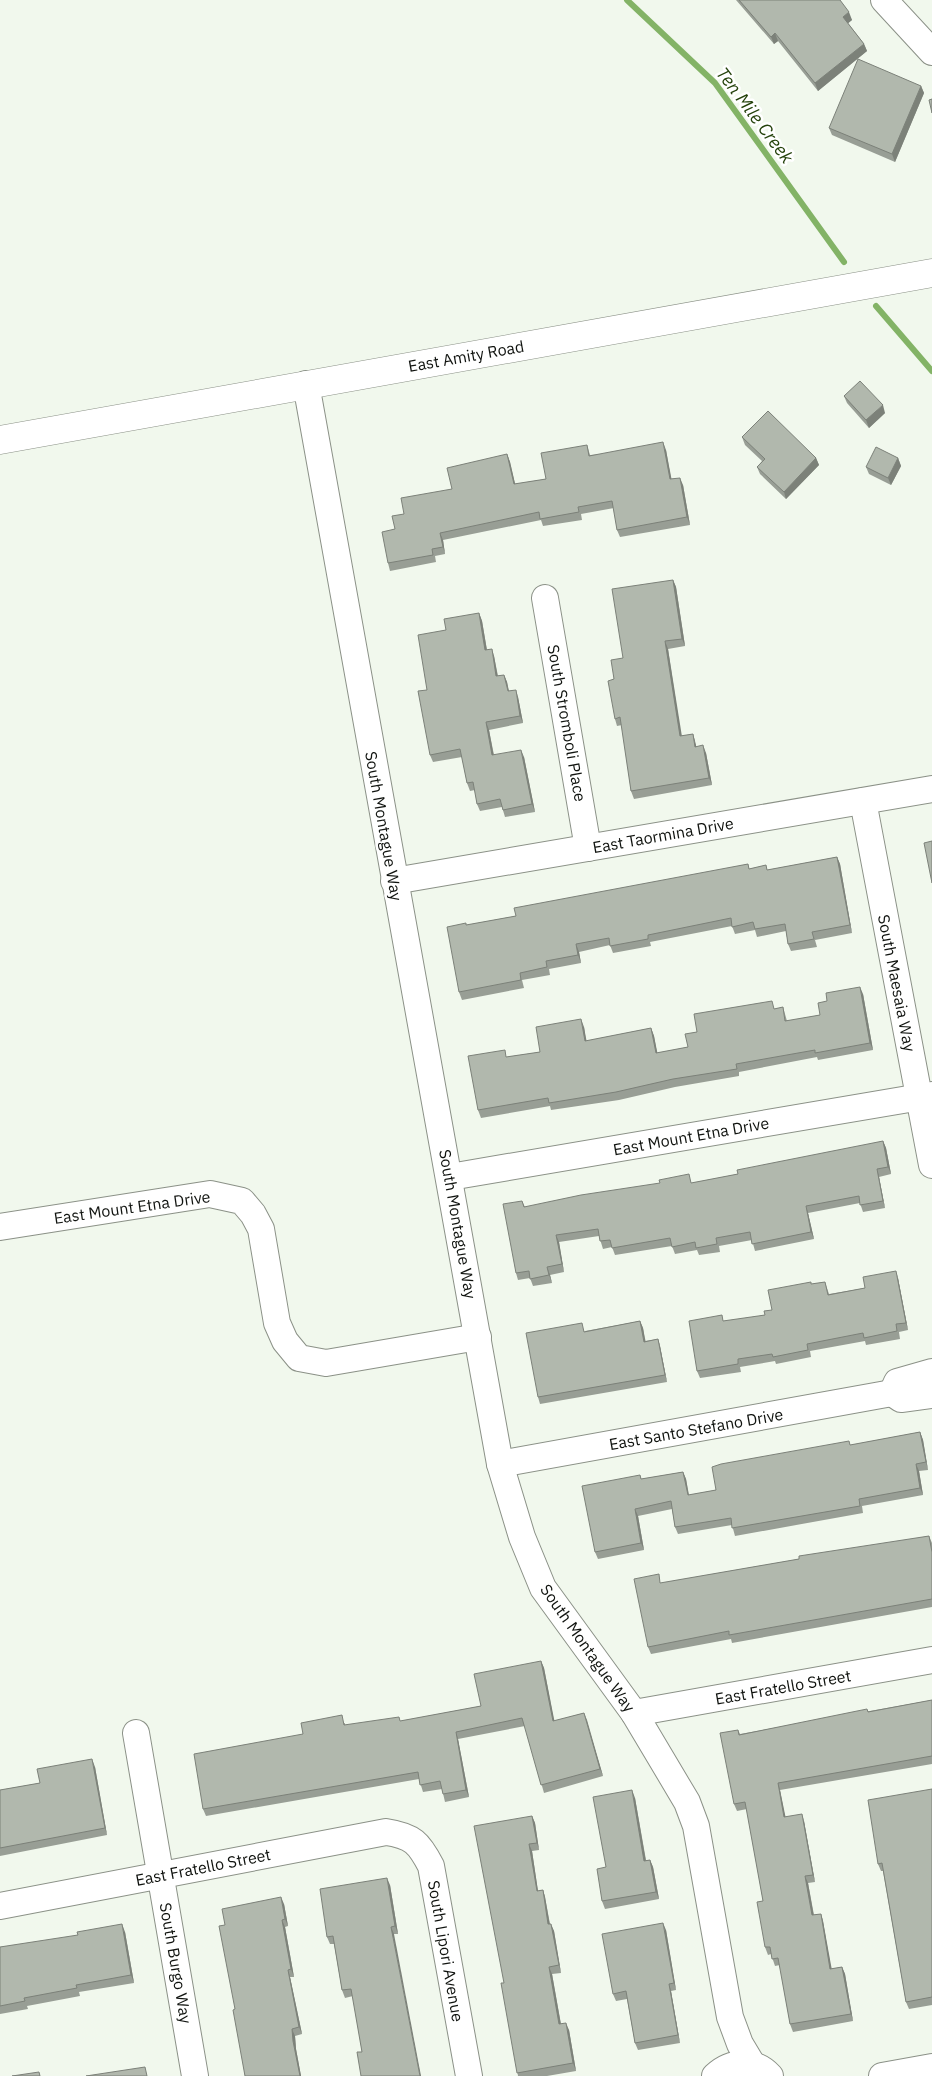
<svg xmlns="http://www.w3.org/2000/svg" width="932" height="2076" font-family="'IBM Plex Sans',sans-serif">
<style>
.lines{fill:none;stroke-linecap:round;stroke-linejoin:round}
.stream{stroke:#83b366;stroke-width:6}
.minor-casing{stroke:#8b9187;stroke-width:28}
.major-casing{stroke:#8b9187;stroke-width:29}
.minor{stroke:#fff;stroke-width:26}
.major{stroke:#fff;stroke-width:28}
.wall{fill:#989e95}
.shaded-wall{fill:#7c8179}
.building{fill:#b1b8ad;stroke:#7c8179}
.labels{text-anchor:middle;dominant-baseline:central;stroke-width:5;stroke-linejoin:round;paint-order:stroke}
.street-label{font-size:16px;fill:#10130f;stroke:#fff}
.water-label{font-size:18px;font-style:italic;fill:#24420b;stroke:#fff}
</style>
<rect width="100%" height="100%" fill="#f1f8ed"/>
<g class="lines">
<!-- stream -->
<g class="stream">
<path d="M627,0L715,83L844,262"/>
<path d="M876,306L932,371"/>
</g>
<!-- minor casing -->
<g class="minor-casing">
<g id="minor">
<path d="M884,0L932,52"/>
<path d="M306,384L500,1464L522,1537L543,1588L634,1713L687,1802L696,1826L730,2017L740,2044L752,2064"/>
<path d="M545,598L588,848"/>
<path d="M863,801L932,1165"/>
<path d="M394,881L932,789"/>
<path d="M450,1177L932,1095"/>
<path d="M0,1227L210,1194L242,1201L253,1214L261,1229L277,1323L285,1341L299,1358L326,1363L478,1337"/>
<path d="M932,1372L897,1382L892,1393L901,1399L932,1395"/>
<path d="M500,1464L892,1393"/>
<path d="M634,1713L932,1660"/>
<path d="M136,1733L195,2076"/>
<path d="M0,1906L386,1832C413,1836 419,1843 431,1866L469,2076"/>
<path d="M715,2076C731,2061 754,2059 770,2076"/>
<path d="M882,2076L932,2067"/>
</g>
</g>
<!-- major casing -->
<g class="major-casing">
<path id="major" d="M0,440L932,273"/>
</g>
<!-- minor -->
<use href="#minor" class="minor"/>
<!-- major -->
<use href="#major" class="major"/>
</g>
<!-- wall -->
<g class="wall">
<path d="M736,0H840L852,20L848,23L864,44L867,51L818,91L778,41L774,44Z"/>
<path d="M921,86L924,93L895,162L832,135L829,128Z"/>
<path d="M844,396L885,413L869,428L847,403Z"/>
<path d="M742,437L816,458L819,465L786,499L760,474L757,467L762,461L745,445Z"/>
<path d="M587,445L590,455L666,450L671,479L683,485L690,525L620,537L617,530L614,508L581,514L582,520L543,526L541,520L443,540L445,554L435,556L436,562L390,571L388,563L395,529L404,514L452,489L507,454L510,462L515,484L546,479Z"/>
<path d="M898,458L901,466L891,485L869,474L866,467Z"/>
<path d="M673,580L676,587L685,646L668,649L681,736L693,734L696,746L706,753L712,785L634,799L631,791L622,725L617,726L615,719L614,679L623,658Z"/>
<path d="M479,613L482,621L487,650L494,656L498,676L504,675L507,682L509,691L518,697L523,723L489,730L494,755L524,757L535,812L505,817L502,807L480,811L477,804L475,790L470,791L467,783L462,757L433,762L430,755L446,630Z"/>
<path d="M837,857L840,864L852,933L815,940L817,947L791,951L788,944L786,931L757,937L755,930L735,934L732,926L650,942L651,946L613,953L610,945L579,952L581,963L549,969L550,975L522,980L524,988L462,1000L459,992L467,925L516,916L748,864L749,869L766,865L767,870Z"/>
<path d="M863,994L873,1050L818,1060L817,1057L739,1072V1076L675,1087L619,1100L551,1110L550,1106L481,1118L478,1110L507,1057L540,1052L584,1027L586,1041L651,1028L654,1036L657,1053L688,1047L697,1032L775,1009L783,1007L787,1021L820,1015Z"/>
<path d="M883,1141L886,1148L891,1174L879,1177L885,1208L863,1212L860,1203L808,1213L814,1239L755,1251L752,1240L719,1246L720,1252L699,1255L697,1250L675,1254L672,1246L615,1255L612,1247L603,1249L599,1236L559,1242L564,1272L550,1275L552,1283L533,1286L530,1278L518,1280L516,1273L522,1201L525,1207L692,1183L738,1174Z"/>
<path d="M898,1278L908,1330L899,1332L900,1339L866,1345L865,1341L810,1351L811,1357L776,1364L775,1361L740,1367L741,1372L700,1378L697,1371L724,1321L765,1315L772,1310L812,1284L825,1282L829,1294L865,1288Z"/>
<path d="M640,1321L643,1328L645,1341L658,1339L660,1346L667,1382L540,1404L538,1397L585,1331Z"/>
<path d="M920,1432L923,1440L928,1470L919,1471L923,1495L862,1506L863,1513L735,1536L732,1525L678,1534L675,1527L672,1509L638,1516L644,1550L598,1559L595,1552L640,1475L641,1479L683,1472L686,1479L689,1495L716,1490L851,1445Z"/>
<path d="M929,1536L932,1543V1607L732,1643L731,1639L651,1654L648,1647L662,1583Z"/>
<path d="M541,1661L544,1668L554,1721L584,1713L603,1776L544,1793L525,1726L458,1739L469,1797L445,1802L442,1789L423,1792L419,1779L206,1816L203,1809L303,1734L345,1723V1725L401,1721L481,1706Z"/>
<path d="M932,1700V1764L780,1790L785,1817L804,1821L815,1882L808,1883L814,1915L821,1914L823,1921L831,1969L842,1967L845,1974L853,2021L793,2032L790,2024L780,1965L775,1966L771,1954L768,1955L765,1947L763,1901L747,1809L737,1811L734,1804L738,1730L740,1734Z"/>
<path d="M95,1767L107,1835L0,1856V1790L40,1783Z"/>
<path d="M932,1789V2005L909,2009L906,2002L883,1871H881L878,1864Z"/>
<path d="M635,1798L646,1860H650L653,1867L659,1899L605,1909L602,1901L606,1867Z"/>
<path d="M532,1816L535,1823L539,1850L532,1851L538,1891L543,1890L545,1897L550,1924L554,1931L561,1973L552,1974L561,2024L569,2030L576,2071L547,2076H518L504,1983Z"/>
<path d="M390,1885L398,1934H394L362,2052L353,1996L345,1998L342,1990L334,1944H330L327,1937Z"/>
<path d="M284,1904L288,1926L285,1927L294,1977H290L302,2034L295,2036L296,2049L301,2076H245L235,2009Z"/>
<path d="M666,1930L676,1990L671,1991L680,2043L638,2050L635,2043L627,1999L616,2001L613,1994Z"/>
<path d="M125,1932L134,1983L79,1992L80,1996L27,2006L28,2009L0,2014V1947Z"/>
</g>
<!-- shaded-wall -->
<g class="shaded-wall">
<path d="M849,12L852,20L846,25L843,17Z"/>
<path d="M775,33L778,41L774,44L771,37Z"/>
<path d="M864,44L867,51L818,91L815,83Z"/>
<path d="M921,86L924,93L895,162L892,154Z"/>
<path d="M883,405L885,413L869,428L866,420Z"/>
<path d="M663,442L666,450L673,487L670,479Z"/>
<path d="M507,454L510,462L517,492L514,484Z"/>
<path d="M816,458L819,465L786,499L784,492Z"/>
<path d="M898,458L901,466L891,485L888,478Z"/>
<path d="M680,478L683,485L690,525L687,517Z"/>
<path d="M440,533L443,540L445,554L443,547Z"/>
<path d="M673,580L676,587L685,646L682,639Z"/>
<path d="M479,613L482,621L488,657L485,650Z"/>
<path d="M665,641L668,649L683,743L680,736Z"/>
<path d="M492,649L494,656L499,684L496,676Z"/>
<path d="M504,675L507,682L510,698L508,691Z"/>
<path d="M516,690L518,697L523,723L520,716Z"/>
<path d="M486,722L489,730L495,763L492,755Z"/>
<path d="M693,734L695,741L698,754L695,747Z"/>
<path d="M703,745L706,753L712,785L709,778Z"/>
<path d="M521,750L524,757L535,812L532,804Z"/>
<path d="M837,857L840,864L852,933L850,925Z"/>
<path d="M576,944L579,952L581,963L578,955Z"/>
<path d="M860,987L863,994L873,1050L870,1043Z"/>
<path d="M581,1019L584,1027L588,1049L585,1041Z"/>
<path d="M651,1028L654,1036L659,1061L656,1053Z"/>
<path d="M883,1141L886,1148L891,1174L888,1167Z"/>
<path d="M877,1169L879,1177L885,1208L883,1201Z"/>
<path d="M806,1206L808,1213L814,1239L811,1232Z"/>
<path d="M556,1235L559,1242L564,1272L562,1264Z"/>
<path d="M547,1267L550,1275L552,1283L549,1275Z"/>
<path d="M896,1271L898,1278L908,1330L906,1323Z"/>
<path d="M640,1321L643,1328L647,1349L644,1342Z"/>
<path d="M658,1339L660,1346L667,1382L665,1375Z"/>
<path d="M920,1432L923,1440L928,1470L926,1462Z"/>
<path d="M916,1464L919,1471L923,1495L920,1488Z"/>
<path d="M683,1472L686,1479L690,1503L688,1495Z"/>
<path d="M635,1509L638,1516L644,1550L641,1543Z"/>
<path d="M541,1661L544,1668L556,1729L553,1721Z"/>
<path d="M584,1713L587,1720L603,1776L600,1769Z"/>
<path d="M456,1732L458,1739L469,1797L466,1790Z"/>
<path d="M92,1759L95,1767L107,1835L105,1828Z"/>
<path d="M778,1783L780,1790L787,1824L784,1817Z"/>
<path d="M632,1790L635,1798L647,1868L644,1861Z"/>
<path d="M802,1814L804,1821L815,1882L813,1875Z"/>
<path d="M532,1816L535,1823L539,1850L537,1843Z"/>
<path d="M529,1844L532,1851L539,1898L537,1891Z"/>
<path d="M650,1860L653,1867L659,1899L656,1892Z"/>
<path d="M805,1876L808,1883L815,1923L812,1915Z"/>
<path d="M387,1878L390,1885L398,1934L395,1926Z"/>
<path d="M543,1890L545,1897L551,1932L548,1924Z"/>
<path d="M281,1897L284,1904L288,1926L285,1919Z"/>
<path d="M821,1914L823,1921L833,1976L830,1969Z"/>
<path d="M282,1920L285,1927L294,1977L291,1969Z"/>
<path d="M663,1923L666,1930L676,1990L674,1983Z"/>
<path d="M122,1924L125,1932L134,1983L131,1975Z"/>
<path d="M551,1924L554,1931L561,1973L559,1965Z"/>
<path d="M391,1927L394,1934L421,2076H420Z"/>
<path d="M549,1967L552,1974L562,2031L559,2024Z"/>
<path d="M842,1967L845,1974L853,2021L851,2014Z"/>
<path d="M288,1970L290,1977L302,2034L299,2027Z"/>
<path d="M669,1984L671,1991L680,2043L678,2035Z"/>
<path d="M566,2023L569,2030L576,2071L573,2063Z"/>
<path d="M292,2029L295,2036L296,2049L301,2076H300L293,2041Z"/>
</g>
<!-- building -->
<g class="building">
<path d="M739,0H840L849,12L843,17L864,44L815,83L775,33L771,37Z"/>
<path d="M858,59L921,86L892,154L829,128Z"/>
<path d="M932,99V113L929,100Z"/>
<path d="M860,381L883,405L866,420L844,396Z"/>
<path d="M768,411L816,458L784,492L757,467L765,459L742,437Z"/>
<path d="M663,442L670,479L680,478L687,517L617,530L612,501L578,507L579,512L540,519L539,512L440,533L443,547L432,549L433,555L388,563L382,532L395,529L392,516L404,514L401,498L452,489L447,468L507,454L514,484L546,479L541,453L587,445L589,456Z"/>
<path d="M876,447L898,458L888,478L866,467Z"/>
<path d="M673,580L682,639L665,641L680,736L693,734L695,747L703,745L709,778L631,791L620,717L615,719L608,681L614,679L611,660L623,658L612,589Z"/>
<path d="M479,613L485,650L492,649L496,676L504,675L508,691L516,690L520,716L486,722L492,755L521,750L532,804L503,810L500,799L477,804L473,782L467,783L460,749L430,755L418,691L427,690L418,635L446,630L444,619Z"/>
<path d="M932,841V883L924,843Z"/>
<path d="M837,857L850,925L812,932L814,939L788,944L785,924L755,929L753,922L732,927L731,918L648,935V939L610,946L609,938L576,944L578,955L546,961L547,967L520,973L521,980L459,992L447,927L466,923V925L516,916L514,908L748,864L749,869L766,865L767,870Z"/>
<path d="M860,987L870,1043L815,1053V1050L736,1064L737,1069L673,1079L616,1092L549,1103L548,1098L478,1110L468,1056L505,1050L506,1057L540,1052L536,1027L581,1019L585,1041L651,1028L656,1053L688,1047L685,1034L697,1032L694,1014L772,1001L774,1009L783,1007L785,1021L820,1015L818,1003L827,1001L826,993Z"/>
<path d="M883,1141L888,1167L877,1169L883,1201L860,1205L859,1196L806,1206L811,1232L752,1244L750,1232L716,1238L717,1244L696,1248L695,1242L672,1247L670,1238L612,1248L610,1240L600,1241L598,1229L556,1235L562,1264L547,1267L549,1275L530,1279L529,1271L516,1273L503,1204L522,1201L524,1207L581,1195L660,1183L659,1180L689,1174L691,1183L738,1174L737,1170Z"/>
<path d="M896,1271L906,1323L896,1324L897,1331L864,1338L863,1333L807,1344L808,1350L773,1357L772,1354L738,1359V1364L697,1371L689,1321L722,1315L723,1321L765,1315L764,1311L772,1310L768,1290L811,1282V1284L825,1282L828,1295L865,1288L863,1277Z"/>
<path d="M640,1321L644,1342L658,1339L665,1375L538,1397L526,1333L582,1323L584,1332Z"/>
<path d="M920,1432L926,1462L916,1464L920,1488L859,1499L860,1506L732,1528L731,1518L675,1527L671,1501L635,1509L641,1543L595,1552L582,1486L640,1475L641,1479L683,1472L688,1495L716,1490L712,1467L721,1464L849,1441L850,1445Z"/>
<path d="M929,1536L932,1552V1599L729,1635V1631L648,1647L634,1579L659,1574L660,1583L799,1559V1556Z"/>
<path d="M541,1661L553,1721L584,1713L600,1769L541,1785L522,1718L456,1732L466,1790L443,1794L440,1781L420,1785L418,1772L203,1809L194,1754L303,1734L301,1723L342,1715L344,1725L399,1717L400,1721L481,1706L474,1674Z"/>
<path d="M932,1700V1756L778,1783L784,1817L802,1814L813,1875L805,1876L812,1915L821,1914L830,1969L842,1967L851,2014L790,2024L778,1958L772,1959L770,1947H765L757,1902L763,1901L745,1802L734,1804L720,1733L738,1730L739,1735L867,1709L868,1712Z"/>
<path d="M92,1759L105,1828L0,1848V1790L40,1783L37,1769Z"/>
<path d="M932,1789V1997L906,2002L882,1863L878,1864L868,1800Z"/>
<path d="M632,1790L644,1861L650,1860L656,1892L602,1901L597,1869L606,1867L593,1797Z"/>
<path d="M532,1816L537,1843L529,1844L537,1891L543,1890L548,1924H551L559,1965L549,1967L559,2024L566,2023L573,2063L517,2073L501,1983H504L474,1826Z"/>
<path d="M387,1878L395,1926L391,1927L420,2076H361L357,2052H362L351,1989L342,1990L333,1936L327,1937L320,1889Z"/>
<path d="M281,1897L285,1919L282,1920L291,1969L288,1970L299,2027L292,2029L293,2041L300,2076H245L233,2010L235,2009L219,1926L225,1925L222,1909Z"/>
<path d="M663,1923L674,1983L669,1984L678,2035L635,2043L626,1991L613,1994L602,1934Z"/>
<path d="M122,1924L131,1975L76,1985L77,1988L24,1998L25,2001L0,2006V1947L78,1935L77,1932Z"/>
<path d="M145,2067L147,2076H86Z"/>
<path d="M39,2072L40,2076H12Z"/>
</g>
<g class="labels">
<!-- street labels -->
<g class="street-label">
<text transform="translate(466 356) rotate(-10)">East Amity Road</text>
<text transform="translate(567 723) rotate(80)">South Stromboli Place</text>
<text transform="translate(384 826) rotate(80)">South Montague Way</text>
<text transform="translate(663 835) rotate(-10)">East Taormina Drive</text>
<text transform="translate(897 983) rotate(79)">South Maesaia Way</text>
<text transform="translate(691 1136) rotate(-10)">East Mount Etna Drive</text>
<text transform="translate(132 1207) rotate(-8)">East Mount Etna Drive</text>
<text transform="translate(458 1224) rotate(80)">South Montague Way</text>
<text transform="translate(696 1429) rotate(-10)">East Santo Stefano Drive</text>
<text transform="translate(588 1648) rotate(55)">South Montague Way</text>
<text transform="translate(783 1687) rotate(-10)">East Fratello Street</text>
<text transform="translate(203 1867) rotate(-11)">East Fratello Street</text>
<text transform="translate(446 1951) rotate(80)">South Lipori Avenue</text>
<text transform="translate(176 1963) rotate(80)">South Burgo Way</text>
</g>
<!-- water labels -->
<g class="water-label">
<text transform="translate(755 115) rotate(53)">Ten Mile Creek</text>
</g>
</g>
</svg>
